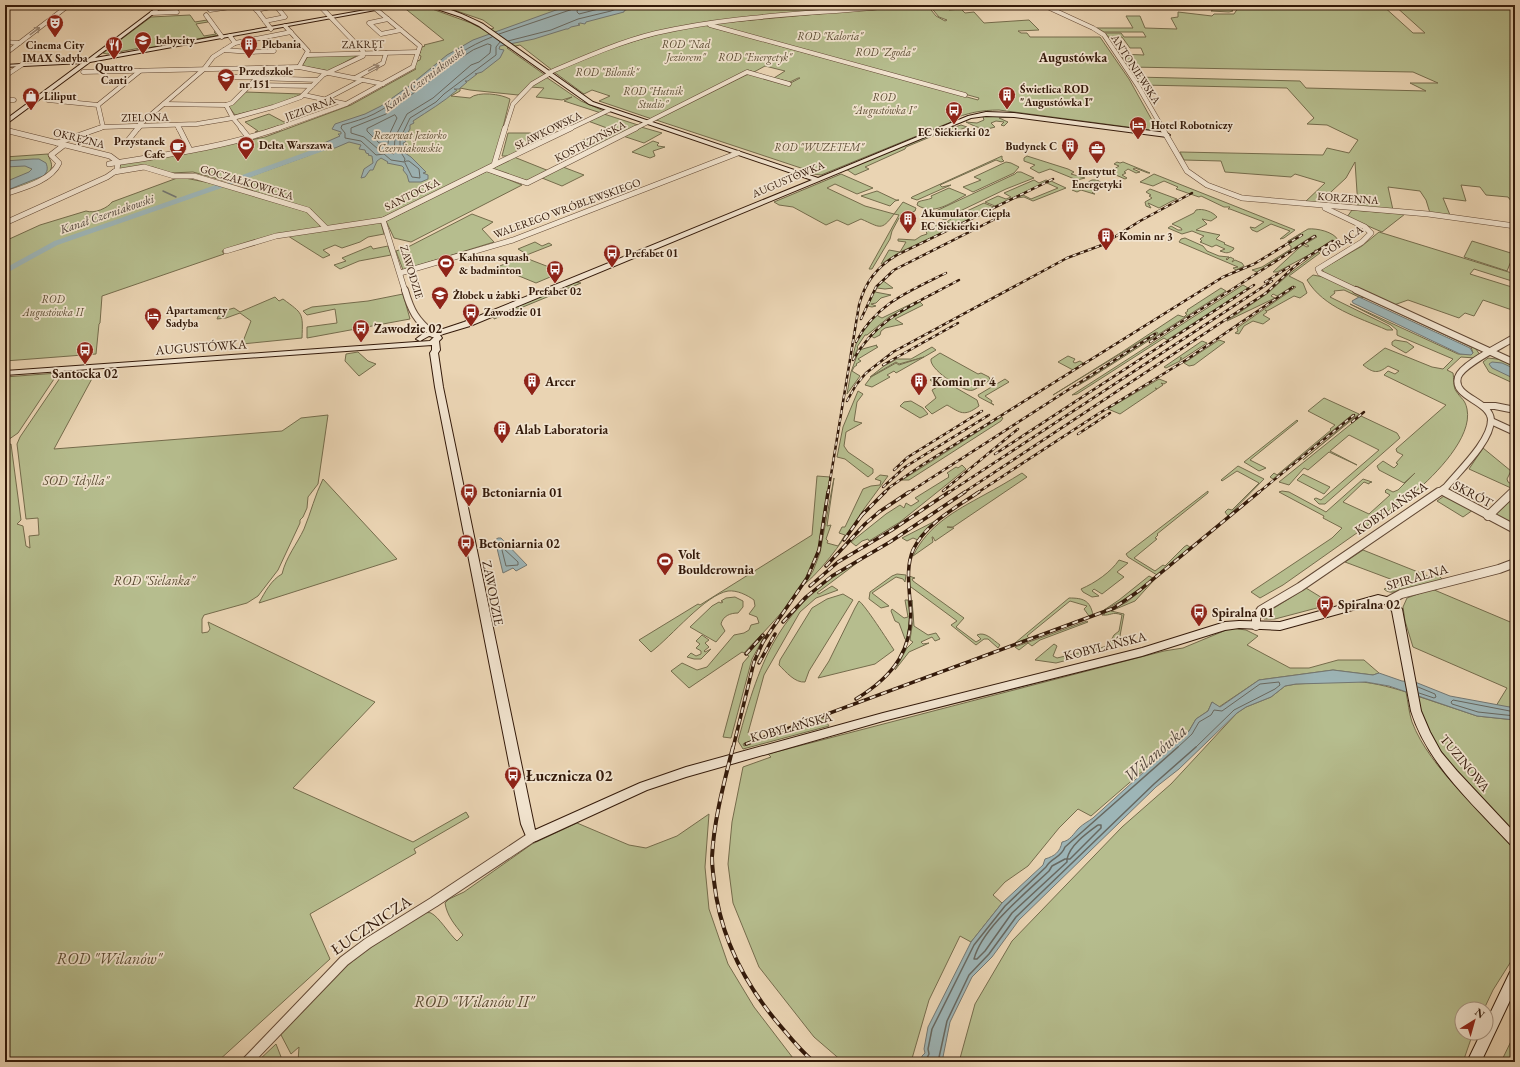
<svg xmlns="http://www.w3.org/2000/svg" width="1520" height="1067" font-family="'EB Garamond',serif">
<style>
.green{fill:#b6bd8e;stroke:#756c4c}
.water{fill:#9db5b7;stroke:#737772}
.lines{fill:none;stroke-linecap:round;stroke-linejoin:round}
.shore-far1{stroke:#686860;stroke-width:1}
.shore{stroke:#686860;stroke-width:1.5}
.stream{stroke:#737772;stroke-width:1.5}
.canal{stroke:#9db5b7;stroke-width:5}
.street-far4-casing{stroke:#624834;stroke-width:5}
.street-far3-casing{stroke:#624834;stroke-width:6}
.street-far2-casing{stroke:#624834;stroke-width:8}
.street-far1-casing{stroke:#624834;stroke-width:10}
.street-casing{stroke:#624834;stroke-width:12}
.secondary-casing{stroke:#341a0a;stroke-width:2}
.street-far4{stroke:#f1e3ce;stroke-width:4}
.street-far3{stroke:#f1e3ce;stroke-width:5}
.street-far2{stroke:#f1e3ce;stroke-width:6}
.street-far1{stroke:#f1e3ce;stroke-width:8}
.street{stroke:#f1e3ce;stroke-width:10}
.secondary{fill:#f1e3ce;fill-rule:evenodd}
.rail-far2-casing{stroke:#341a0a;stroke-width:2.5}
.rail-far1-casing{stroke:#341a0a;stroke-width:3.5}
.rail-casing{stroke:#341a0a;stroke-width:4}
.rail-far2{stroke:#f1e3ce;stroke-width:1.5;stroke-dasharray:4;stroke-linecap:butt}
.rail-far1{stroke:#f1e3ce;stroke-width:2;stroke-dasharray:6;stroke-linecap:butt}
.rail{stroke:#f1e3ce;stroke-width:2.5;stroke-dasharray:8;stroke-linecap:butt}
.oneway{stroke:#9c8976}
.labels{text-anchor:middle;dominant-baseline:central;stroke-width:3.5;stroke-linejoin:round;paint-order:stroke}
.far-park-label{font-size:11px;font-style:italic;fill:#5b4b32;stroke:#f1e3ce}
.far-poi-label{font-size:11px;font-weight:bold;fill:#341a0a;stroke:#f1e3ce;text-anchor:start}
.far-street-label{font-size:11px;fill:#341a0a;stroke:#f1e3ce}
.far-water-label{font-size:12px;font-style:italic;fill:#54483e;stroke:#f1e3ce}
.far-quarter-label{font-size:13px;font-weight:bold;fill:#341a0a;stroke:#f1e3ce}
.poi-label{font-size:13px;font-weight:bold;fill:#341a0a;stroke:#f1e3ce;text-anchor:start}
.street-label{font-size:13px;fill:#341a0a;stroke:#f1e3ce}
.park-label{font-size:13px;font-style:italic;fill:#5b4b32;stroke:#f1e3ce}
.near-poi-label{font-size:16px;font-weight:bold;fill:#341a0a;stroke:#f1e3ce;text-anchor:start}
.near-street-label{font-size:16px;fill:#341a0a;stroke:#f1e3ce}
.near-park-label{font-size:16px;font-style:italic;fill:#5b4b32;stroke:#f1e3ce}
.near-water-label{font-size:17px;font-style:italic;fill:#54483e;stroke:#f1e3ce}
</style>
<rect width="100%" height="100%" fill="#ead4b3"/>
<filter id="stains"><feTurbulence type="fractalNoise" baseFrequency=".005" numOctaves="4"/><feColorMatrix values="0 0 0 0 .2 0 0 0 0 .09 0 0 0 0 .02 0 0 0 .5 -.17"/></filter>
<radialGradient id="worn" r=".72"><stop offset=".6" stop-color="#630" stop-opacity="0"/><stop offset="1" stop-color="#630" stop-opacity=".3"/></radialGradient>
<!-- green -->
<g class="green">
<path d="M409,5H421L471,23L486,31L494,28L483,20L451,9L467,6L477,7L472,5H535L549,10L570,5H892L710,23L637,39L552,70L520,45L507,48L545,75L528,85L522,93L518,95L470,90L460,88V91L451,96L470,98C478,91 501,94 510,99L494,163L382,220L328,227L311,211L312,210L249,190L239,184L232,183L310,155L308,154L228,182L193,172L170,173L153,167L118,170L121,164L211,148L265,137L351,105L416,69L414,68L417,61L420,60L421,56L419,55L422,47L425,46L424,45L444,40L402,6Z"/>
<path d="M896,5H927L936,16L945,21L947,20L939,17L929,5H944L949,10L961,9L965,13L974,12L984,23L1029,20L1039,30L1018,31L1021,33H1027L1030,37H1100L1129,79L1158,131L999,110C981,110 967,113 950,120L951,122L821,175L813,174L816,173L656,120L746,75L751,74L787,85L800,78H798L790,82L774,78L785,71L765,66L754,72L748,70L652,119L599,101L610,96L592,90L584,94L554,72L614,47L669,31L704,25L978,100L979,98L709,24L871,9Z"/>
<path d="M1221,5H1382L1413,33H1425L1394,5L1515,7V206L1508,197L1486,195L1480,187L1461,185L1466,201L1443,198L1450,215L1430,213L1426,200L1420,191L1388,187L1393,210L1358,207L1355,162L1346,178L1318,204L1304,203L1325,183L1295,174L1291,177L1225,172L1221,161L1184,160L1180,152L1323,155L1327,148L1349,153L1358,140L1327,125L1307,124L1314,118L1287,88L1141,85L1136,77L1300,81L1306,88L1426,91L1410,83H1438L1413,72L1129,67L1120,54L1144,55L1141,48H1130L1122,37H1108L1105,33H1121L1124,37H1146L1143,32H1104L1097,28H1133L1126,16H1140L1145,28L1177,29L1171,18L1178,17V12L1212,16L1214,14H1234L1238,8L1231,6L1229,8L1233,11L1229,12L1211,11Z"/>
<path d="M190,15L195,22L207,20L208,22L196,24L204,36L216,34L214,32L216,31L219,35L147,48L146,47L107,54L103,53L151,17Z"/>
<path d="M358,55L329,71L302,66L308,56Z"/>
<path d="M546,77L581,101L604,111L601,113L564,101L572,97L562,100L536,97L544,88L530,87Z"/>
<path d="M245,92L302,94L273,106L235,115L229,107Z"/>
<path d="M269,114L284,122L298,118L300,119L257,133L255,132L258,131L245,122Z"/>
<path d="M604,114L638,125L590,150L575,144L607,128L588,121Z"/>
<path d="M985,116L1010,117L999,118L1008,122L1004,126L1001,125L1004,122L996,121L991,123L995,127C984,131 976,127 966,122L977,123L984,120L983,117Z"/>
<path d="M961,125L967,127L959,130H947L906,147L905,149L865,167L869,169L855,175L846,169L951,126L955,127Z"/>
<path d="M641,127L662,133L644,143L623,136Z"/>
<path d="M508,133H530L547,139L511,156H502Z"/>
<path d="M653,141L659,143L657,145L658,146L665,147L653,151L655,156L650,158L632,152Z"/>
<path d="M48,154C49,159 53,163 51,169C48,179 15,189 5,192V157Z"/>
<path d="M1002,156V159L1004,161L1001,162L996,160L940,185L942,187L951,185L917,200L911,198L912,197Z"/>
<path d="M1027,156L1068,169L1074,172L1071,174L1085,178L1077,180L1050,169L1039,173L1030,168L1035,165L1024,161V158Z"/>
<path d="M514,157L549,171L528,181L492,169Z"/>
<path d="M1006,162L1011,163L1019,167L1014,173L973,192L963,187L981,180L974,177Z"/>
<path d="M1117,162L1120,163L1123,162L1150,173H1148L1135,168L1133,169L1140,172L1136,173L1128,169L1124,172L1126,173L1122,175L1127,178L1125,179L1109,172L1119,166L1114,164Z"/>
<path d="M563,167L584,175L562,186L542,178Z"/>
<path d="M487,171L522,185L411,242L394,238L386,221Z"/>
<path d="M1017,172H1021L1034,178L1006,189L958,212L945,220L930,214V211H936L1015,174Z"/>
<path d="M841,174L873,188L857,194L835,184L827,188L865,206L894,214L903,202L916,208L915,211L899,218L892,231L890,239L872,269H869L899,215L894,214C881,232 880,227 861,219L848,225L837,220L826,225L793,207L779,205L774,202Z"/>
<path d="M1154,174L1295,230L1284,238L1280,239L1290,231L1271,224L1257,232L1252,230L1250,227L1255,228L1264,222L1230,209H1228L1230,207H1224L1201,196L1199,197L1176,189L1178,187L1164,181L1153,186L1140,182Z"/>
<path d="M180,177L215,184L307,212L318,221L321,228L272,235L222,251L224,254L102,296L100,323L99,324L96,354L5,361V241L40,225L86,211C94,214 108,208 112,202Z"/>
<path d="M1034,180L1039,183L1046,180L1049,181L995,206L985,202L998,196L1006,199L1011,197L1004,193Z"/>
<path d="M1092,180H1097L1108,186L1099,188L1092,193L1095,194H1094L1081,190L1077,192L1072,190Z"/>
<path d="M1051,181L1066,188L1033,201L1024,197L1016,198L1023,195L1031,199L1058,188L1047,183Z"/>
<path d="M949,188L966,195C950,203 934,216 917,205L918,202C922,200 928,200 932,198L931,196Z"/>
<path d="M1150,189L1177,199L1172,201L1159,208L1148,203L1151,208L1146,206L1145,202L1152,198L1149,196L1151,195L1146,192Z"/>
<path d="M877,191L896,200H899L895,201L890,206L861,196Z"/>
<path d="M984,203L994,207L955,226L947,222L952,218Z"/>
<path d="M1196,210C1203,208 1213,212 1217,217L1211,221L1202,219L1207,224L1196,230L1220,235L1216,239L1225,243L1224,244L1234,248L1233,250C1228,254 1226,253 1220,251L1225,249L1216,245L1212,247L1200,242L1202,241L1200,239L1204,236L1192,231L1182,234L1168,228L1171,226L1178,230H1182L1181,228L1172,224L1194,213Z"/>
<path d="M1352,210L1405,214L1382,232L1347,217Z"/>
<path d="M472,214L493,222L482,229L494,242L403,270L396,251L408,247Z"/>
<path d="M378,222L381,223L384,234L368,237L360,242L342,248L335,245L323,250L330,255L323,258L288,236Z"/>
<path d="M937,225L950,229L900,252L881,264L889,250L900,252L906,242L898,241V239L915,240L921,236L927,234L926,231Z"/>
<path d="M1308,229C1317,228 1334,232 1338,240L1322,252L1320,251L1334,241L1332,240L1317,250H1315L1314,251H1316L1277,272H1273L1299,248L1303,245L1307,247L1309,246L1305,244L1317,237L1314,235L1257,272L1252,270L1262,267L1291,249V246L1289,245V243L1303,235L1300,234L1288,242V241Z"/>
<path d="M1379,232L1515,274V282L1474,269L1470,274L1515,288V311L1483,300L1474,316L1465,313L1459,318L1408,300L1394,305L1324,273L1322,269L1362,246Z"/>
<path d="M1185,238L1203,246L1207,251L1219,256L1229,257L1226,259L1227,260L1230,257L1234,259L1232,262L1235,260L1242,263L1244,266L1236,270L1233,268L1238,267L1179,242L1181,239Z"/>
<path d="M1472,241L1514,254L1507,271L1464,257Z"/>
<path d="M535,242L542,246L549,243L552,245L524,256V255L525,253L518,249Z"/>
<path d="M371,246L373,249L388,246L391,255L359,261L340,269L334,265L346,261L342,258Z"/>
<path d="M1318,252L1320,253L1289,276L1303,283L1307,293L1300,298L1294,296L1267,311L1265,310L1267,312L1263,315L1270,319L1263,324L1253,321L1244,326L1239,334L1235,333L1238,331L1237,328L1296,287L1293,286L1277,296L1273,294L1271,296L1275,298L1227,321L1268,293L1289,274Z"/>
<path d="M523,257L562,272L536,283L497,267Z"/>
<path d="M1313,275L1329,278L1474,346L1480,355L1475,358L1461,357L1447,370L1453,373C1454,378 1453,387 1456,391C1461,399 1465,399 1467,409C1473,437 1435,475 1415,492L1283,585L1260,598L1251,592L1332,538L1342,528L1323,518L1324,516L1279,492L1282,491L1289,492L1326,512L1363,479L1372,482L1369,483V484L1364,482L1343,502L1369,514L1390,495L1385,492H1386L1385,491L1387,489L1393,492L1398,490L1415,473L1404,483L1379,470L1377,466L1383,461L1394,468L1398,464L1396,463L1403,455L1397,452L1396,449L1446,405L1384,375L1388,371L1395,374L1399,371L1388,366C1378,374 1373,373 1363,365L1385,348L1432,367L1443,369L1453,359L1399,336L1397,335V330L1391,325L1350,304L1458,354H1471L1473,353L1471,347L1364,297L1361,298L1344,290L1334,291L1335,293L1330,297L1389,326L1393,330H1387C1358,317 1324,308 1307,280Z"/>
<path d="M882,280L893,288L885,289L877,288L875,292L891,295L881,298L876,303L871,304L876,306L872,307L867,306L872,294Z"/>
<path d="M574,282L581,283L494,319V317L503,311Z"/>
<path d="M1243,285L1248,288L1167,340L1164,338L1077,394L1072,395Z"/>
<path d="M1221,288L1226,291L1089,379L1077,386L1158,333L1156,332L1053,395L1122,352L1178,315L1184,317L1187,314L1185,313L1188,311L1187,310Z"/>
<path d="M403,294L410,319L307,338V327L337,323L335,309L307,315L303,311L312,307L368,301Z"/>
<path d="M903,295L877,313L878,316L882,318L915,302L918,301L889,317L867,335H865L857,347L858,348L853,358C856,328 879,308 903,295Z"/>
<path d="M275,297L279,301L283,299C303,314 303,312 302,338L242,344L251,321L240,313L226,318L217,319L220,312L234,308L240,312Z"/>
<path d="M920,302L923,305L895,319L903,324L885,328L881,331L880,335L874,338L870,335L889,319Z"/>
<path d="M1219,340L1225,342L1194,365L1189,366L1184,363Z"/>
<path d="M1395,340L1407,342L1414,347L1406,353L1404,352L1392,345V342Z"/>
<path d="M1202,341L1207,343L1181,360V357L1180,361L1166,368L1164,367Z"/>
<path d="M877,345L876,346L878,347L858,359L861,361L856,364L857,365L854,367L852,371L860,376L847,394L851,372L859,350Z"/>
<path d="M932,347L936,350L924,357L899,364L896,362L870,377L884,366L897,359H911Z"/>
<path d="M358,352L368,361L376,364L359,376L345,361L346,354Z"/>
<path d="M940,353L978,374L981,373L989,377L990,380L978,388L976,387L977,388C974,390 972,391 968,390C959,388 929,369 931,359Z"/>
<path d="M1068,356L1075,359L1073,362L1075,363L1080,361L1083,363L1073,370L1058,362Z"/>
<path d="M924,357L896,373L894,371L887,375L890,377L872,387L865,385L871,377L896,363L899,365Z"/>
<path d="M1488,358L1505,360L1515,364V384L1489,372L1483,362Z"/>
<path d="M58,373L18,433L5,442V377Z"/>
<path d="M95,373L54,449L282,431L301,418L328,415L318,484L308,497L307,508L303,517L300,520V523L278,570L258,596L247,603L204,615L202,619V633L208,632L210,629L208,622L375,702L293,788L413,842L466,812L469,817L414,849L416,853L310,914L330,959L217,1062H5V446L11,444L21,520L17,524L23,526L26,546L30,548L29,536L39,535L38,518L26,519L17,444L20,437L62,375Z"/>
<path d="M934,377L939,378L977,400L979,406C964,417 961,413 947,405L932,414L925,407L936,398L932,390L939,386L930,380Z"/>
<path d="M1005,379L1009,382L985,396L992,401L991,403L994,405L979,397L978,395Z"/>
<path d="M1159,379L1167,382L1164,384L1161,383L1163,385L1157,389L1155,388L1157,389L1120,414L1108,409Z"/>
<path d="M858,391L863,394L857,402L854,421L862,423L846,432L844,446L848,452L873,469V473L868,477L845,459L837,457L843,427Z"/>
<path d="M1324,398L1359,414L1303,460L1355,416L1353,414L1273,479L1270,477L1274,473L1277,475L1331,430L1330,429L1335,425L1308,411Z"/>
<path d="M911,401L923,408L928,414L920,418L900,406L904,402Z"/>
<path d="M1361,416L1397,433L1400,438L1325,504H1319L1314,499L1316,498L1321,500L1379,450L1349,435L1330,451L1357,465L1329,452L1308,470L1304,468L1289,485L1279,482Z"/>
<path d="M1001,417L1003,418L1001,421L909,480H902Z"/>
<path d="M1297,420L1298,421L1250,460L1266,468L1259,471L1244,462Z"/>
<path d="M1483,448L1511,471L1507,479L1508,482L1515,486L1511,488L1469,469Z"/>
<path d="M962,465L966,469L900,522L869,541L868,539L862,541L856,546L851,542L886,514L900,505L904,508L906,503L911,506L919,501L915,498L949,477L948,476L949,475L947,473L956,467L958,468Z"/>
<path d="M1238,466L1264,479L1228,516L1225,512L1228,509L1232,510L1259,483L1237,471L1222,481L1221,480Z"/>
<path d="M1022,473L1027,477L953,527H947L954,528L935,541L933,537H932L933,542L913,556C928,525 955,511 984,495C997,488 1009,481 1022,473Z"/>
<path d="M1303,474L1330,487L1324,494L1297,480Z"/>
<path d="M880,475L888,476C880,487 872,498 864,509C846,535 829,563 805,584L813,571L820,553L834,478L827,526L831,525L826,539L828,541L827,543L838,546L845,535L839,533L842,527H845L863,489L871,486L880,485L881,481L875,479Z"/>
<path d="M817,476L830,477C826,504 824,533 815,558C801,596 770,625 744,653L742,652L689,688L671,671L682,663L697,670L707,667L734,635L744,633L749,630L751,625L759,623L757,617L749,614L755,606L754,600C747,595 737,590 728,591C705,595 672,636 651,652L639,640L698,604L700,605L812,535Z"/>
<path d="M323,479L397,559L259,603C265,592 271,580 282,574C286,557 297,544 304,529C311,512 315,495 323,479Z"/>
<path d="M1208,491V493L1157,534L1158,535L1155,538L1157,539L1134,558L1155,571L1163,565L1165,566L1184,547L1187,545L1191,548L1157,575L1128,557L1126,554Z"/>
<path d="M1444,496H1447L1473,510L1463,517L1437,501Z"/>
<path d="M1515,496V527L1494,515Z"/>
<path d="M941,518L928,528L918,540L913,538L907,541L902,538Z"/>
<path d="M1363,550L1428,576L1437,574L1443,580L1407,590C1398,589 1391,596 1384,589L1401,583L1345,562Z"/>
<path d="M861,560L817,593L819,594L832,586L838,590L816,598L800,612L764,675L748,733L758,738L743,744L744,746L824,718L829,726L743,749L738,741C761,656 780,605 861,560Z"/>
<path d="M1119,560L1128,563L1117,572L1124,577L1102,594L1094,589L1092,591L1099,596L1092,597L1083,592L1081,589C1095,583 1111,572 1119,560Z"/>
<path d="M897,574L906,575L905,582L903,579L896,577L872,593L889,606L881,608L869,599L870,592L892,576Z"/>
<path d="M909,576L915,578L912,579L913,581L964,618L956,627L976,642L981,639L977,635C985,631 993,640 1000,645L998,648L988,639H984L976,645L951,625L957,621L911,587H909Z"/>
<path d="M1149,576L1153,578L1131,596L1104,610L1119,600Z"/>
<path d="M1155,579L1135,601L1111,611L1124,614L1118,647L1056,663L1035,660L1054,644L1057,646L1053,656L1057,658L1108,646L1114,635L1119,631L1122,615C1112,611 1111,616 1102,615L1105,614L1104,613L1127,602Z"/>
<path d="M1306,588L1332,604L1275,619H1264L1263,616L1266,613Z"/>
<path d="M1432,589L1515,624V708L1496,706L1507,688L1413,647L1405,621L1403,607L1407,598Z"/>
<path d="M843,594L853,600L809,671L805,682C795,683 786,672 779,665L780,660L812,608L827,599Z"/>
<path d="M735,597L743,601V607L738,613C730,613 723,616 721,624L725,631L716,642L690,627L712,606L719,602L721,603L723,602L721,601L726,598Z"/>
<path d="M1069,598C1083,598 1090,600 1093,615L1089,616L1084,609L1087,606L1070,601L1027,636L1029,638L1015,643Z"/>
<path d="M905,600H908L910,616L907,640L905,639L899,623L895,621L891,611L892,609L904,618L908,617Z"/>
<path d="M912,600L914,626L928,635L936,633L940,639L935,641L932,637L921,642L923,644L929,643L909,652L895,670L907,648L913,642L910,640L913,620Z"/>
<path d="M859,601C865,605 888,641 894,650L875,664L818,678L829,661L855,608Z"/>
<path d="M1087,621L1088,622L1040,640L1032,646L1028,643L1019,650L1015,647Z"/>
<path d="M1231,628L1246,630L1258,636L1247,645L1290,668H1309L1338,660H1364L1379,673L1373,675L1333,670L1259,680L1219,707L1212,702L1208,711L1196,719L1189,731L1091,816L1078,809L1059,828L1028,866L1005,882L993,895L1002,903L971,942L960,936L929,1000L911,1062H843L814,1037L759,967L733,903L728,864L732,822L743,767L771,757L768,754L1164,651L1183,648Z"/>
<path d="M702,635L709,640L705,643L709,647L704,651L705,652L711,649L701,659H694L687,657L691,653L696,656L701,654V651L696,648L700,644L696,641Z"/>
<path d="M765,635L752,659L731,738L723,737L743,663L749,656L747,655Z"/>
<path d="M1351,681C1370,682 1387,686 1406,692C1408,702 1409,713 1412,722C1430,769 1482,811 1515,849V955L1493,990L1484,1009H1462V1033H1473L1463,1062H959L975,1004L1012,941L1122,827L1171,784L1237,713L1246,707L1271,697L1285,686L1296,684Z"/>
<path d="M1417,696L1477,716L1515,720V835C1486,803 1439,762 1423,723C1419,715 1419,705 1417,696Z"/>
<path d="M709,814L705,867L709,909L728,964L754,1007L796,1062H298L299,1047L291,1054L280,1033L343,969L364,952L422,913C425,913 429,912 431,913C439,917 449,934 457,941L463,935C455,925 447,916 445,903L449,899L464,892L532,844L577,823L629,845L646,848L677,836Z"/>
<path d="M1515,1033V1062H1501Z"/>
<path d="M276,1044L283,1062H257Z"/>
</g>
<!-- water -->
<g class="water">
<path d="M576,5H635L624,11V12L586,22L585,24L580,23L578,24L580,25L571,27L568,29H566L534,39L500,46L499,49L504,50L500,58L482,72L475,74H477L468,81H465L467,82L459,89H454L457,90C444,102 428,111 413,121L414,123L410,125V129L404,139L406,142L403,143L405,148H403L404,150L407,152L405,153L411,157L426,172L423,173L428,175V179L421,182H409L407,175L403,170L404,168L402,166L387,163L388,162L381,158L377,161L373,170H370L365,177L361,178L364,169L373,163L372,156L368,155L369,154L366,153L365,150L359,149L361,145L349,142L335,148L324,149L319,148L324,143L340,136L338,134H341V132L332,129L335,124L365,114L381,106L409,86L447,55L473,40L556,10Z"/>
<path d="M33,159H39L46,163C48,168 48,172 43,176L5,191V182L29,172L32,169L25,166L5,167V161Z"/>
<path d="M1359,297L1470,348L1473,353L1471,355L1460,354L1353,303L1352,301Z"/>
<path d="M1492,362L1502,363L1515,369V379L1492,368L1489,364Z"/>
<path d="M498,538H501L527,565L516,571L513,568L503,573L495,540Z"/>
<path d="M1333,670L1373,675L1379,673L1402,681L1415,682L1450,696L1515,708V720L1477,716L1389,686L1366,682L1296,684L1285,686L1271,697L1246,707L1237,713L1179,769L1156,787L1019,920L992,957L972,977L950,1022L942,1062H921L922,1056L925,1053L924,1049L928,1027L971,942L1002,903L1043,865L1045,859C1055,856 1060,852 1062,842C1070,841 1074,833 1079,828C1083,824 1089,821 1093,818L1189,731L1196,719L1208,711L1212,702L1220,707L1259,680Z"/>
</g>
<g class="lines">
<!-- shore-far1 -->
<g class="shore-far1">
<path d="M578,5L577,12L579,14L614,5"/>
<path d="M499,34L573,9V5"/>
<path d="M492,37C446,54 416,92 374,114C364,119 353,122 342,125L341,128L345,133V138L361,141L376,155L384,154L391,160L404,162L405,159L400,151V139L410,118L436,102L444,94L496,55V47L500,42"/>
<path d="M508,41L551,30L578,19L611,11L626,5"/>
<path d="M488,44L491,45L490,53L479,62L471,65L433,98L407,114L395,137L394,154L378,149L364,137L351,133V128L386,114L453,63L473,50Z"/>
<path d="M395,115L397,118L389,135L388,144L379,143L367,131V129Z"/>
<path d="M406,161H409L419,169L420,178L412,177L405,163Z"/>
<path d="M503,548L518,562V565L506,566L502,550Z"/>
<path d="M1418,687L1435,694L1436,697L1434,698L1419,693"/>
<path d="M1515,712L1453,700L1451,702L1452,704L1478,712L1515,716"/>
<path d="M1177,748L1192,734L1199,722L1211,715L1214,710L1222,711L1260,684L1279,682L1280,685L1275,689L1234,710L1195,748"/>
</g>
<!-- shore -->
<g class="shore">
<path d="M1098,825H1101V828L1070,859H1067C1070,845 1087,833 1098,825Z"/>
<path d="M1065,859H1067V862L1012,913L985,951L977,959H974C982,928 1026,893 1049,871L1052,866Z"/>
<path d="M925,1062L929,1054L928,1049L932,1029L974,945L1005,906L1046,867C1051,858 1061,858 1065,847L1178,747"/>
<path d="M938,1062L947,1021L969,975L989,954L1016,917L1154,784L1196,747"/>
</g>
<!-- stream -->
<path class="stream" d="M163,191L176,197"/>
<!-- canal -->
<g class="canal">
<path d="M230,182L330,146"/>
<path d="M5,271L56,243L220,186"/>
</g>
<!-- street-far4 casing -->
<g class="street-far4-casing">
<g id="street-far4">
<path d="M211,5L207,6L210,10L244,5"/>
<path d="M253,5L271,29"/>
<path d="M1043,5L1093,28L1104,35L1138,86L1163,129"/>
<path d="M256,10L276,6L285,17L265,21"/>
<path d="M152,13L177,12"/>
<path d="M206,15L222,37"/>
<path d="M388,19L369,23L381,34L401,30"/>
<path d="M710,25L965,95"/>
<path d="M285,26L308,51L299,67"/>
<path d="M5,42L19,43"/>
<path d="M235,43L291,32"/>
<path d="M224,50L251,52L274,51"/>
<path d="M5,54L69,5"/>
<path d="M307,55L418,52"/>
<path d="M267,68L232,103L226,105L233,118L273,107L301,97L323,75L363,56V51L319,5"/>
<path d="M83,72L299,67L383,84"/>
<path d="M548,73C583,58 619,42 656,33C737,14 821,14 903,5"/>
<path d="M5,76L23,64"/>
<path d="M224,77H258"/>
<path d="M256,78L318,80"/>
<path d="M355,78L383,63L386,53"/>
<path d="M249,85L312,86"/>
<path d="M304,95L346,104"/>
<path d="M5,100H14"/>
<path d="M48,100L98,105"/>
<path d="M324,100L362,80"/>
<path d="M164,104L226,105"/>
<path d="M98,105L103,127L197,124L233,118L242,129"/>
<path d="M98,105L140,71"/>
<path d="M177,125L179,129"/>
<path d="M138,126L204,69L213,57L235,43L230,36"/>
<path d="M97,129L103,127"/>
<path d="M138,129L141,125"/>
<path d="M276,129L346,104L413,67L420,46L371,5"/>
<path d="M505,129L513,104L532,84L549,74"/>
<path d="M569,129L609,110"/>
<path d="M634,129L747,72L789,84"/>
</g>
</g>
<!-- street-far3 casing -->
<g class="street-far3-casing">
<g id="street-far3">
<path d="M179,128L190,150"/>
<path d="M241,128L249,138"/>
<path d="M1162,128L1187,171L1207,185L1242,198L1428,214L1515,226"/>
<path d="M5,130L110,156L118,162L117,170L107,177L5,223"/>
<path d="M57,143L100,128"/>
<path d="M126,143L138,128"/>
<path d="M109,164C165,155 225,147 279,128"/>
<path d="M494,165L571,128"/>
<path d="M487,169L527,183L636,128"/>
<path d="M114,172L144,167L174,176H194L308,210L326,228"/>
<path d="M5,194C23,188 51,181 59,163L51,155L64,145"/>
<path d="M1325,208L1365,227L1371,233L1362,242L1318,269L1320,273L1358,291"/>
<path d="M383,220L405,291"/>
<path d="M226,251L276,236L383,220L494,165L505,128"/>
<path d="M400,273L513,240L738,153"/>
</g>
</g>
<!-- street-far2 casing -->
<g class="street-far2-casing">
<g id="street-far2">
<path d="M405,290C411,311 416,320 433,334"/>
<path d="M1356,290L1515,363"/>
<path d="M1484,406H1495L1515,410"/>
<path d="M1491,421L1515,432"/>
<path d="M1442,491L1447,493"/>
<path d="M1438,493L1446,487C1459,471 1491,441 1491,420C1490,400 1452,398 1458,377C1462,364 1503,345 1515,337"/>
<path d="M1512,493L1515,491"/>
</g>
</g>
<!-- street-far1 casing -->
<g class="street-far1-casing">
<g id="street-far1">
<path d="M1445,492L1515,529"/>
<path d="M1488,516L1513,492"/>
<path d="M1388,601L1401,594L1499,569L1515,563"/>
<path d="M1256,626V617L1261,610L1300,587L1439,492"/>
</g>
</g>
<!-- street casing -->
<g class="street-casing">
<path id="street" d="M247,1062L344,961L368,943L434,902L532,837"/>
</g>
<!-- secondary casing -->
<g class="secondary-casing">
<g id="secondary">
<path d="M160,5H165L95,58L394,5H403L90,62L5,125V120L82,63L5,67V65L87,60Z"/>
<path d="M425,5C444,5 465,15 483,24L593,102L818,178L968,116L986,112L1014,113L1167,133L1170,135L1167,137L1014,117L986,116L971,118L470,326L440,335L442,338L439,341L440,350L438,353L443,387L535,830L640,783L686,767L883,713L1142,648L1225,622L1239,621L1280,622L1378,595L1391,598L1402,609L1421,711L1430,732L1441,752L1457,771L1515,833V846L1511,845C1473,804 1428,765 1411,711L1392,611L1385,604L1378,603L1280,630L1239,628L1225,630L1142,656L883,721L686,777L647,790L536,841L532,842L528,841L521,824L435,387L430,353L432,350V345L5,375V371L430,341L434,337L429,336L420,341L416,339L424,333L434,332L464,322L812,180L589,104L479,26L461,17Z"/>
<path d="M1515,970V990L1481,1062H1467L1481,1033H1486V1022L1510,972Z"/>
</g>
</g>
<!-- street-far4 -->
<use href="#street-far4" class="street-far4"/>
<!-- street-far3 -->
<use href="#street-far3" class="street-far3"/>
<!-- street-far2 -->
<use href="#street-far2" class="street-far2"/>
<!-- street-far1 -->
<use href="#street-far1" class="street-far1"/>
<!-- street -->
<use href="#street" class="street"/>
<!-- secondary -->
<use href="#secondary" class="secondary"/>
<!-- rail-far2 casing -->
<g class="rail-far2-casing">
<g id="rail-far2">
<path d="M1301,261L1333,241"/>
<path d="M1265,282L1289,267"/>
<path d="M861,319L876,287L894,270L1005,214"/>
<path d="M856,342C876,304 909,291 946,273"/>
<path d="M1150,342L1315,236"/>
<path d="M853,360C878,316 917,303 959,280"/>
<path d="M883,365L958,323"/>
<path d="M847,401L856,385L866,373L893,352L1067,258L1102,245L1140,221L1192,193"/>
<path d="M1352,422L1364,412"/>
<path d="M1078,434L1110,413"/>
<path d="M995,454L1254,285"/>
<path d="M894,470L908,457L982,411"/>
<path d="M883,487L905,467L989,415"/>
<path d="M943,491L1018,429"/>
<path d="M828,493L859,305C865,282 877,267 897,255L1053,179"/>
<path d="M884,493L890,487L922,465L1223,277L1254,264L1302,235"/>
<path d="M908,493L1155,334"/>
<path d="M948,493L1272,281"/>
<path d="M963,493L1266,293L1295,266L1306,258"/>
<path d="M977,493L1098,414L1186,360L1293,287"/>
<path d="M1258,493L1354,415"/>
</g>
</g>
<!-- rail-far1 casing -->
<g class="rail-far1-casing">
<g id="rail-far1">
<path d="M861,516L885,492"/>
<path d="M844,540L864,512"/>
<path d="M826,566L865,524L879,512L909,492"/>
<path d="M810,586L838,562L892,530L949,492"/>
<path d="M783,622L806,597L832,576L890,542L965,492"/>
<path d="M746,654L763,635"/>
<path d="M759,663L775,634"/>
<path d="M856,699C894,676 915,648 910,602C909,584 906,567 913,550C925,524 955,508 979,492"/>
<path d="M746,744L1114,608L1140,590L1259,492"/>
<path d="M733,748L754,662L763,642L807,578L819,550L828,492"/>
</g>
</g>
<!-- rail casing -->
<g class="rail-casing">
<path id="rail" d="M733,747C724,783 714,819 712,857C712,865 713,873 714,881C720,937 746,987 783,1029C793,1041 802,1052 814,1062"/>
</g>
<!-- rail-far2 -->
<use href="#rail-far2" class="rail-far2"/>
<!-- rail-far1 -->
<use href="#rail-far1" class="rail-far1"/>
<!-- rail -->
<use href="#rail" class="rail"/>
</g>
<!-- one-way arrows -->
<defs><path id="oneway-shaft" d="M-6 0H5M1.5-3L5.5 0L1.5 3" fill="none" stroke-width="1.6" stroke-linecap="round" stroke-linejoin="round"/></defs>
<g class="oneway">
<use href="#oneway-shaft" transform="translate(35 31) rotate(-37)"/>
<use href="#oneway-shaft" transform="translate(374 68) rotate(-28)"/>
</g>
<!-- icons -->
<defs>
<g id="theatre-pin" transform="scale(0.9)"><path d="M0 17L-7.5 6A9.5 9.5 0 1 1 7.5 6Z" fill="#8f2418" stroke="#f1e3ce"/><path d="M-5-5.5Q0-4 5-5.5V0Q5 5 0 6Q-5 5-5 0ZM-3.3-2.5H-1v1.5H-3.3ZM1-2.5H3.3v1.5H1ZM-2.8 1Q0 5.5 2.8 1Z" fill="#fff"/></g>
<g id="school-pin" transform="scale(0.9)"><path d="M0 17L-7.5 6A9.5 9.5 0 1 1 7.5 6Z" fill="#8f2418" stroke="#f1e3ce"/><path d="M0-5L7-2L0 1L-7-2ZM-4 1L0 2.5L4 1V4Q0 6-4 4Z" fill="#fff"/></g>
<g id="building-pin" transform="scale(0.9)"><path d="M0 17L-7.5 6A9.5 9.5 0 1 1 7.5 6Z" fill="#8f2418" stroke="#f1e3ce"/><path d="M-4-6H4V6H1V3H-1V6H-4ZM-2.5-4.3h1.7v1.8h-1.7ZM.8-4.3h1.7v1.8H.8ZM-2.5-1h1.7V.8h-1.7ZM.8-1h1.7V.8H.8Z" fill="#fff"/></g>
<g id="restaurant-pin" transform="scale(0.9)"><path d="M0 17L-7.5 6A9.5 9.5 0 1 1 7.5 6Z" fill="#8f2418" stroke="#f1e3ce"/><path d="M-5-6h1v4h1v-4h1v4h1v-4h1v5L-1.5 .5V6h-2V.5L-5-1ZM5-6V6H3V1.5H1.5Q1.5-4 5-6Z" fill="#fff"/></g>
<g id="shop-pin" transform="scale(0.9)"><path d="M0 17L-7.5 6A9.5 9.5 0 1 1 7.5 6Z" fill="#8f2418" stroke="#f1e3ce"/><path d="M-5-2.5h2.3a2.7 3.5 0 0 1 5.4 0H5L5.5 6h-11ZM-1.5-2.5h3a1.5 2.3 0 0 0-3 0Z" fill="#fff"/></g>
<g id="bus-pin" transform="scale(0.9)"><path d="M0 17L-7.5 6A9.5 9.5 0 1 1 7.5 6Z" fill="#8f2418" stroke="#f1e3ce"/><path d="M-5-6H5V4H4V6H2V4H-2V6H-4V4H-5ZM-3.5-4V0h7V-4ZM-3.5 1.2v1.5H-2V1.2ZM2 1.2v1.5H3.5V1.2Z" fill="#fff"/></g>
<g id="hotel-pin" transform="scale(0.9)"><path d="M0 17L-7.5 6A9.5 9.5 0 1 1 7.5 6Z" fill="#8f2418" stroke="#f1e3ce"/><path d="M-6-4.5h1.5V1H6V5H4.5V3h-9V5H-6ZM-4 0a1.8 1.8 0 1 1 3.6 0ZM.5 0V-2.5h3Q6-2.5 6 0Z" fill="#fff"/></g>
<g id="stadium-pin" transform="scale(0.9)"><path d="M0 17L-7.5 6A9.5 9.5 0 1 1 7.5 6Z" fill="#8f2418" stroke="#f1e3ce"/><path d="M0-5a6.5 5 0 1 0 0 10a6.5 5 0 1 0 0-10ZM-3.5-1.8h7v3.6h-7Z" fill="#fff"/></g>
<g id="cafe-pin" transform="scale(0.9)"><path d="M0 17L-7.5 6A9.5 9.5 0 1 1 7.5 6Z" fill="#8f2418" stroke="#f1e3ce"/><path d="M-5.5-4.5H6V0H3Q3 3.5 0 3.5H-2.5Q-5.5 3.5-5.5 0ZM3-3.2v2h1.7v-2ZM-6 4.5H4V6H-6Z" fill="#fff"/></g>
<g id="office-pin" transform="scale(0.9)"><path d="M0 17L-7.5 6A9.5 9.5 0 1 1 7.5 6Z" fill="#8f2418" stroke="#f1e3ce"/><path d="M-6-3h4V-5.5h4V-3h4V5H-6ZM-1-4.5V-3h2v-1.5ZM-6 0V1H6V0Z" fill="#fff"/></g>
</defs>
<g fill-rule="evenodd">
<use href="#theatre-pin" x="55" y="23"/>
<use href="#school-pin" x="143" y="40"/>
<use href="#building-pin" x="249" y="44"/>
<use href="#restaurant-pin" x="114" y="45"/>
<use href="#school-pin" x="226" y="77"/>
<use href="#building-pin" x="1007" y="95"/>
<use href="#shop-pin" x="31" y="96"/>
<use href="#bus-pin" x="954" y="110"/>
<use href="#hotel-pin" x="1138" y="125"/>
<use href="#stadium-pin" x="246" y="145"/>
<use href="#building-pin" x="1070" y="146"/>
<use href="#cafe-pin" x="178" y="147"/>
<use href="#office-pin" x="1097" y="149"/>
<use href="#building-pin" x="908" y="219"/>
<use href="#building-pin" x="1106" y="236"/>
<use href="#bus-pin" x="612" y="253"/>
<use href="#stadium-pin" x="446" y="263"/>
<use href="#bus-pin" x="555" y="269"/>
<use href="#school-pin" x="440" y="295"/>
<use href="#bus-pin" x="471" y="312"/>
<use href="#hotel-pin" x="153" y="316"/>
<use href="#bus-pin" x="361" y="328"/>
<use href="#bus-pin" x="85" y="350"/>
<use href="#building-pin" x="532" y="381"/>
<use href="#building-pin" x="919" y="381"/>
<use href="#building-pin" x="502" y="429"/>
<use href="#bus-pin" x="469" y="492"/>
<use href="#bus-pin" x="466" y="543"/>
<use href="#stadium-pin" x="665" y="561"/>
<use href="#bus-pin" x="1325" y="604"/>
<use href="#bus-pin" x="1199" y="612"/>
<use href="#bus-pin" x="513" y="775"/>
</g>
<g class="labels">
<!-- far-park labels -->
<g class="far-park-label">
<text x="830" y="36">ROD "Kaloria"</text>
<text x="686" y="44">ROD "Nad<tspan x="686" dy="13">Jeziorem"</tspan></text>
<text x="885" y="52">ROD "Zgoda"</text>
<text x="755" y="57">ROD "Energetyk"</text>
<text x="607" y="72">ROD "Bilonik"</text>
<text x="653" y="91">ROD "Hutnik<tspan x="653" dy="13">Studio"</tspan></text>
<text x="884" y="97">ROD<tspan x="884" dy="13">"Augustówka I"</tspan></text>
<text x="410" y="135">Rezerwat Jeziorko<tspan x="410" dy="13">Czerniakowskie</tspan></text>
<text x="819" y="147">ROD "WUZETEM"</text>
<text x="53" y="299">ROD<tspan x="53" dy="13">Augustówka II</tspan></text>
</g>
<!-- far-poi labels -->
<g class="far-poi-label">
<text x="156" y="40">babycity</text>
<text x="262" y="44">Plebania</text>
<text x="55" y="45" text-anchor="middle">Cinema City<tspan x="55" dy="13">IMAX Sadyba</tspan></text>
<text x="114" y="67" text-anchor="middle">Quattro<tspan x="114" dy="13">Canti</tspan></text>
<text x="239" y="71">Przedszkole<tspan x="239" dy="13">nr 151</tspan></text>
<text x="1020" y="89">Świetlica ROD<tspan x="1020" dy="13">"Augustówka I"</tspan></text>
<text x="44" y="96">Liliput</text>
<text x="1151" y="125">Hotel Robotniczy</text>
<text x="954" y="132" text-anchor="middle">EC Siekierki 02</text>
<text x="165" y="141" text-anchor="end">Przystanek<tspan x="165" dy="13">Cafe</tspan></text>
<text x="259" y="145">Delta Warszawa</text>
<text x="1057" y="146" text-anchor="end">Budynek C</text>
<text x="1097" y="171" text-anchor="middle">Instytut<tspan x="1097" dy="13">Energetyki</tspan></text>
<text x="921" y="213">Akumulator Ciepła<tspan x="921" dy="13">EC Siekierki</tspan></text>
<text x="1119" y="236">Komin nr 3</text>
<text x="625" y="253">Prefabet 01</text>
<text x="459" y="257">Kahuna squash<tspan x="459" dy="13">&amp; badminton</tspan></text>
<text x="555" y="291" text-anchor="middle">Prefabet 02</text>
<text x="453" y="295">Żłobek u żabki</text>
<text x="166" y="310">Apartamenty<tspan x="166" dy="13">Sadyba</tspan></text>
<text x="484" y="312">Zawodzie 01</text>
</g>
<!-- far-street labels -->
<g class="far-street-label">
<text transform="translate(363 44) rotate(-1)">ZAKRĘT</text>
<text transform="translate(1136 69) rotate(57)">ANTONIEWSKA</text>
<text transform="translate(310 108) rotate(-20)">JEZIORNA</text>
<text transform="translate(145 117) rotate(-1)">ZIELONA</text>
<text transform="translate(548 130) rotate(-26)">SŁAWKOWSKA</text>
<text transform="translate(79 138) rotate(14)">OKRĘŻNA</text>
<text transform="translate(590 141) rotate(-27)">KOSTRZYŃSKA</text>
<text transform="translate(788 179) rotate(-23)">AUGUSTÓWKA</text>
<text transform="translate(247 182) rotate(17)">GOCZAŁKOWICKA</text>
<text transform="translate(412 194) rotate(-26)">SANTOCKA</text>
<text transform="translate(1348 198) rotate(4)">KORZENNA</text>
<text transform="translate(567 208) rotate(-20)">WALEREGO WRÓBLEWSKIEGO</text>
<text transform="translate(1342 241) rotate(-34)">GORĄCA</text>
<text transform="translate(412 272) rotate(73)">ZAWODZIE</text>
</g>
<!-- far-water labels -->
<g class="far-water-label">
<text transform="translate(424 79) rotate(-37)">Kanał Czerniakowski</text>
<text transform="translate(107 214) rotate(-19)">Kanał Czerniakowski</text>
</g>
<!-- far-quarter labels -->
<g class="far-quarter-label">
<text x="1073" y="57">Augustówka</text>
</g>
<!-- poi labels -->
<g class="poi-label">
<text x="374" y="328">Zawodzie 02</text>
<text x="85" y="373" text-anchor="middle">Santocka 02</text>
<text x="545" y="381">Arcer</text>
<text x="932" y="381">Komin nr 4</text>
<text x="515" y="429">Alab Laboratoria</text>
<text x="482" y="492">Betoniarnia 01</text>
<text x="479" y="543">Betoniarnia 02</text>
<text x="678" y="554">Volt<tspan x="678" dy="15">Boulderownia</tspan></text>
<text x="1338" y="604">Spiralna 02</text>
<text x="1212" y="612">Spiralna 01</text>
</g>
<!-- street labels -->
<g class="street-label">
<text transform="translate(201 347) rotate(-4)">AUGUSTÓWKA</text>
<text transform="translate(1473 494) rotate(28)">SKRÓT</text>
<text transform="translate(1391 508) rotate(-34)">KOBYLAŃSKA</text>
<text transform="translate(1417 577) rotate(-16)">SPIRALNA</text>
<text transform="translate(493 593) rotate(79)">ZAWODZIE</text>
<text transform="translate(1105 646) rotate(-14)">KOBYLAŃSKA</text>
<text transform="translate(791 727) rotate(-15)">KOBYLAŃSKA</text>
<text transform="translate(1465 763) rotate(50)">TUZINOWA</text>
</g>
<!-- park labels -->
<g class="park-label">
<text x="76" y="480">SOD "Idylla"</text>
<text x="154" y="580">ROD "Sielanka"</text>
</g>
<!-- near-poi labels -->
<g class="near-poi-label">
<text x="526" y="775">Łucznicza 02</text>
</g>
<!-- near-street labels -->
<g class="near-street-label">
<text transform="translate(371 925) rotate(-34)">ŁUCZNICZA</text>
</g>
<!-- near-park labels -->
<g class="near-park-label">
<text x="109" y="958">ROD "Wilanów"</text>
<text x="474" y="1001">ROD "Wilanów II"</text>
</g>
<!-- near-water labels -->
<g class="near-water-label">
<text transform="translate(1155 753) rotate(-41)">Wilanówka</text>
</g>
</g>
<!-- margin -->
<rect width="1520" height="1067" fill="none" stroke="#ead4b3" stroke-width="20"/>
<rect x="6" y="6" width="1508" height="1055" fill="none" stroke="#341a0a" stroke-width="2"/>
<rect x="10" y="10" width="1500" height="1047" fill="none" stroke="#341a0a"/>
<!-- north arrow -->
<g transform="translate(1474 1021) rotate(37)"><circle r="19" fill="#f1e3ce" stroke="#a59380"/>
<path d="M0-3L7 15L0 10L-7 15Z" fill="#8f2418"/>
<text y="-6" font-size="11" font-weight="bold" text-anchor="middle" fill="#341a0a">N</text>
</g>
<rect width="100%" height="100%" filter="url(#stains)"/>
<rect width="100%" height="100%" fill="url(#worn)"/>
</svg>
